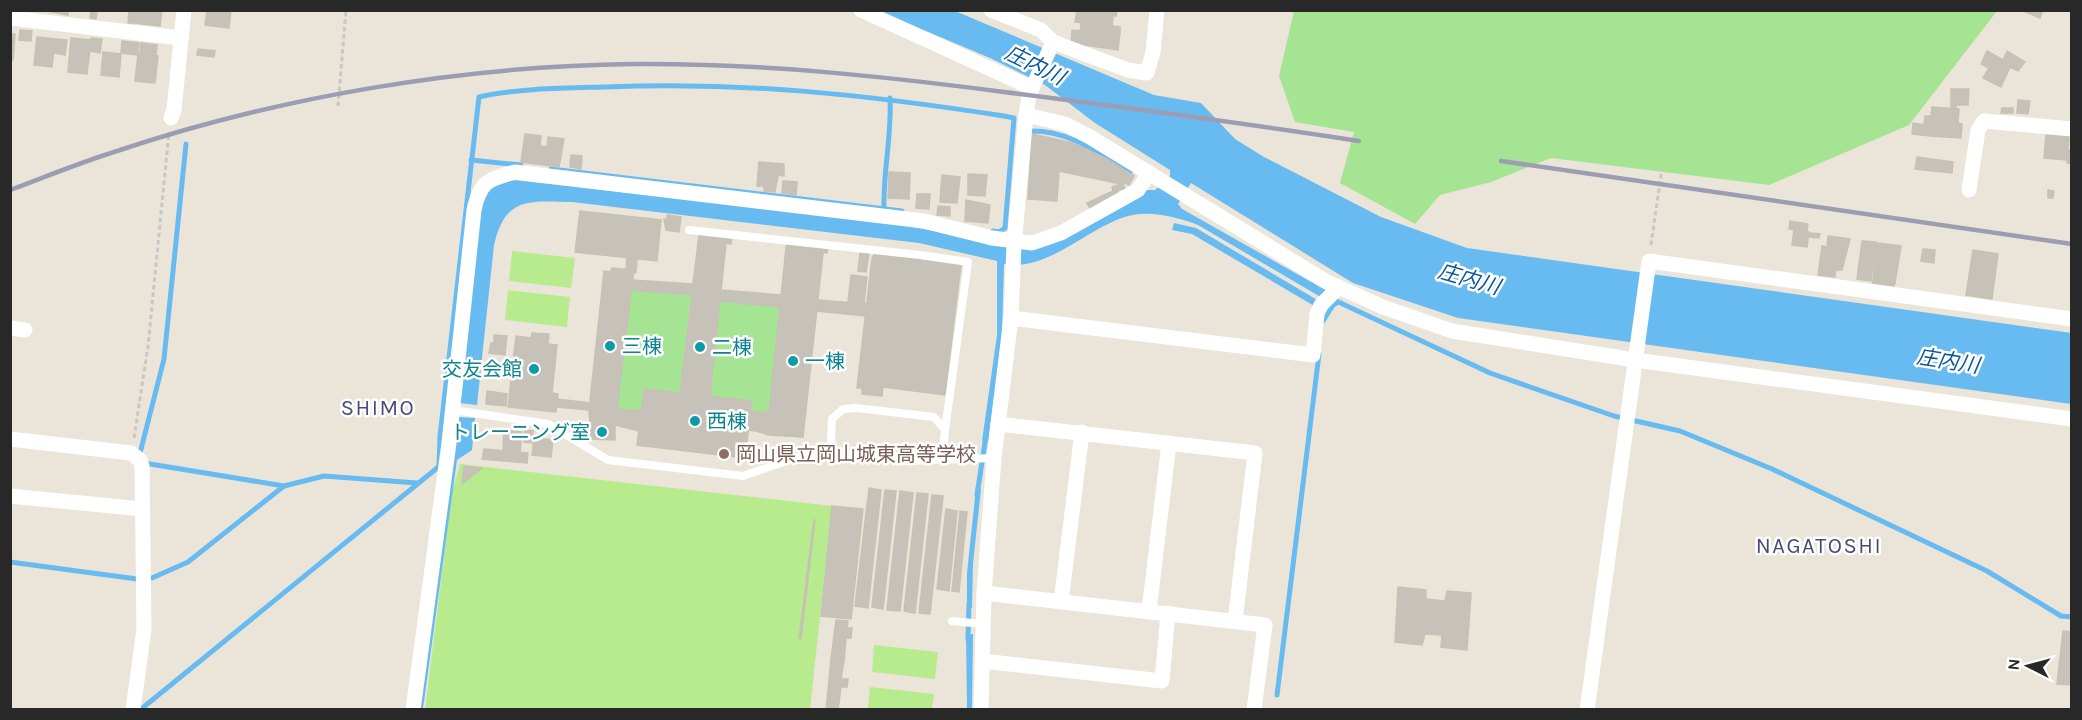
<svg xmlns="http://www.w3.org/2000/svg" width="2082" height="720" font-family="Karla,'Noto Sans JP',sans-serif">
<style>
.green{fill:#a4e493}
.pitch{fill:#b8eb8e}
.water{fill:#68bbf1}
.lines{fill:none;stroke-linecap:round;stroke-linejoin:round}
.stream{stroke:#68bbf1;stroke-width:5}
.building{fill:#c6c2b9;stroke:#c6c2b3;stroke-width:1.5}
.path{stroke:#c7c7c7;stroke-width:3;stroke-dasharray:4.5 3;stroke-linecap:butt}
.service{stroke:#fff;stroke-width:8}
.minor{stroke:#fff;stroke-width:15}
.rail{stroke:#9c9cb3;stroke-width:4.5}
.culture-dot{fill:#0f9aa8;stroke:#fff;stroke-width:2}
.education-dot{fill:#8d6e63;stroke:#fff;stroke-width:2}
.labels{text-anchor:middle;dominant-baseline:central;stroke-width:5;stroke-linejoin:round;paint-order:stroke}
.culture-label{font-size:20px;fill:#0d838f;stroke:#fff;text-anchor:start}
.education-label{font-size:20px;fill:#785e54;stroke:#fff;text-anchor:start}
.water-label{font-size:21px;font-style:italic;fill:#0a569a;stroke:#fff}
.quarter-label{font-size:22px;letter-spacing:1.5px;fill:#484a79;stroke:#fff}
</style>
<rect width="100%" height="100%" fill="#ebe5d9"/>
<!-- green -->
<g class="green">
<path d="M1294,11V10L1997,11L1909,125L1769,185L1551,158L1491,182L1440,195L1415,224L1340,183L1354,132L1295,122L1279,76Z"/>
<path d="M631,290L691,295L680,393L644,389L641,411L617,409Z"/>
<path d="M720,301L780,307L769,412L752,411V401L710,396Z"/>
</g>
<!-- pitch -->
<g class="pitch">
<path d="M512,251L575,258L571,288L509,281Z"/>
<path d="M508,290L570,297L567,327L505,320Z"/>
<path d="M460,464L832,506L810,709L425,710L452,493Z"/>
<path d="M874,645L938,652L935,679L872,672Z"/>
<path d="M870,687L934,694L932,709H868Z"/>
</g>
<!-- water -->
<g class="water">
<path d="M876,10L955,11L1154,95L1201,103L1235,139L1264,157L1381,217L1467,248L2072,333L2071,404L1458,318L1353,283L1191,183L1178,204L1182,209L1329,292L1324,299L1198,225C1179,218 1154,211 1133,215C1093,222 1049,273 1004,264L1002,334L988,442L982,441L997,335V261L919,243L572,202C530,201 505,196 494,245L477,405L459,403L481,199L495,183L514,180C642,194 771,209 899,225C941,230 982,246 1025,247L1143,190H1155L1170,176V170L1095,123L1045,85L990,58Z"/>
<path d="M1174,223L1196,228L1319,301L1316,307L1192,234L1172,230Z"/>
<path d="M458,417L475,418L472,450L457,460L423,709L419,710L440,449L455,441Z"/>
<path d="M976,488L981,489L973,564L972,608L967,607V573Z"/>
<path d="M966,634H973L972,709H967Z"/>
</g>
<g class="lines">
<!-- stream -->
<g class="stream">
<path d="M1030,135V131C1068,130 1099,153 1131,171"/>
<path d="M471,160L521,165"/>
<path d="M551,169L902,211"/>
<path d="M884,208C883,171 892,135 890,98"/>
<path d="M1332,299L1490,373L1614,416L1680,431L1772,469L1987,571L2061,616L2072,617"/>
<path d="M1323,321L1333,305L1338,302"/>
<path d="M139,457L164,359L186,144"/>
<path d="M144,463L284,486L324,476L417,483"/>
<path d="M439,465L440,436L479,97C520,88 563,88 605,87C744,81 868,95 1004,116L1014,118L1005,228L999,232L993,231"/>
<path d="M977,495L986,436"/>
<path d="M10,562L137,579"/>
<path d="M152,578L188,562L284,486"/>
<path d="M968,639L969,603"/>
<path d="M1277,695L1319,354"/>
<path d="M140,710L442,464"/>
</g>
</g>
<!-- building -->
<g class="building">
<path d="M42,10H68V15Z"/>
<path d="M129,10H136L135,23H128Z"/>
<path d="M136,10H162L160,26L135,23Z"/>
<path d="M207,10H231L229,28L205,25Z"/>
<path d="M1077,10H1117L1116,16H1113L1112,26L1075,22Z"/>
<path d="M2021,10H2043L2040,18Z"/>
<path d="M91,12L97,13L96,19L90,18Z"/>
<path d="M1081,22L1120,27V33L1109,32V29L1081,26Z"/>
<path d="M1081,26L1109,29V32L1120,33L1118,50L1071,43L1072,30L1080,31Z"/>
<path d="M20,30L32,31L31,41L19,40Z"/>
<path d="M10,34H15L13,60H10Z"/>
<path d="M37,37L55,39L52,67L34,65Z"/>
<path d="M71,38L91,40L87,74L68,72Z"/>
<path d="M91,38L102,39L100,53L90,51Z"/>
<path d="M55,39L67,40L65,55L54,53Z"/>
<path d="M122,41L139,43L138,55L121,53Z"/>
<path d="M141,43L157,45L156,55L140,54Z"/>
<path d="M198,49L215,51L214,57L197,55Z"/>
<path d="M1987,51L2003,60L2007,51L2025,62L2018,71L2010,67L2001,87L1983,78L1989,68L1981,64Z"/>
<path d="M103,52L121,54L119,77L101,75Z"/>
<path d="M138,54L158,56L155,83L135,81Z"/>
<path d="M1951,89H1969L1968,105H1956V108H1951Z"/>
<path d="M2018,100L2030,101L2028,114L2017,113Z"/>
<path d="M1932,107L1959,109L1958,123L1962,124L1961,138L1931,136L1932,126L1924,125L1925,116H1931Z"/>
<path d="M2002,108H2013V113H2001Z"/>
<path d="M1913,123L1931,126L1930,136L1912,134Z"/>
<path d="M525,134L541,136L540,146L547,147L548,137L564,139L559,167L521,162Z"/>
<path d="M1032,134L1073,143L1107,159L1134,176L1129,185L1121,181V184L1059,171L1057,201L1028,199Z"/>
<path d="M2046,134L2069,136L2067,160L2044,158Z"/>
<path d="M2068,150H2072V164L2067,163Z"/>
<path d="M571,155L582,156L581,169L570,167Z"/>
<path d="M1917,157L1953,162L1952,173L1915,169Z"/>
<path d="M759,162L784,164V176L778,175L775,192L764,191V186H757Z"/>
<path d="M889,172L910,173L909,199L888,198Z"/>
<path d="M968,174L987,175L985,196L968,195Z"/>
<path d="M942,175L960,177L957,203L940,202Z"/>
<path d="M783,181L797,182L796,195L782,193Z"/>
<path d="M1123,183L1125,189L1113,191L1112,187Z"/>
<path d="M1117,189L1120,195L1091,210L1087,203Z"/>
<path d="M2048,190L2054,191L2053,198H2048Z"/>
<path d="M917,194H930L929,209L916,208Z"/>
<path d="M966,200L990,205L988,223L965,221Z"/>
<path d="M938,206L950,207V216L937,215Z"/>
<path d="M580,211L661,220L657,261L575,252Z"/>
<path d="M667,215L681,217L679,232L666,230L664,219L667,220Z"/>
<path d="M1790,221L1808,224L1807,231L1789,229Z"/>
<path d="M1794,230L1809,232L1807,247L1792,245Z"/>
<path d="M1810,233L1820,234L1819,238L1809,237Z"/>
<path d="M699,234L732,237L731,244L726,243L710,396L680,393Z"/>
<path d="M1828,236L1850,239L1842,270H1836L1835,277L1818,275L1822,246L1827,247Z"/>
<path d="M1862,241L1876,242L1871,281L1857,279Z"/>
<path d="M787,243L828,247L827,253L786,248Z"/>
<path d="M1877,243L1901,246L1895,283L1873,280Z"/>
<path d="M786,248L823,253L803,437L768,435L760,432L762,412H769Z"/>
<path d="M1923,249L1935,250L1934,263L1921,261Z"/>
<path d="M1973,250L1998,254L1992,299L1966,295Z"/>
<path d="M860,253L869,254L866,272L858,271Z"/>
<path d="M875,254L961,265L945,395L883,387L882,396L862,394V388H857L872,258Z"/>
<path d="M627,258L637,259L636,273L626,269Z"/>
<path d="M612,268L634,270L615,425L590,422L589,410L604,271L610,272Z"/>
<path d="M851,275L867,277L864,304L848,302Z"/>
<path d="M632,280L692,284L691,295L631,290Z"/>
<path d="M1873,280L1895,283L1894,286L1873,283Z"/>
<path d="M721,290L781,295L780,307L720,301Z"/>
<path d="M818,300L867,304L865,316L817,311Z"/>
<path d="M532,333L549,334L548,344L557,345L552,393L558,394L556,412L508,407L516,336L531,338Z"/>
<path d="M494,335L507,336L506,344L494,343Z"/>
<path d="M491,343L506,344L505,355L489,353Z"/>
<path d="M644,389L752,401L745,458L637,445Z"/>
<path d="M487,391L507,394L506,406L486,404Z"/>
<path d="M557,399L590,403L589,410L557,407Z"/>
<path d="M617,409L641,411L639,431L615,425Z"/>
<path d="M752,411L762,412L760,432L749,430Z"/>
<path d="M590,422L615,425V440L588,439Z"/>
<path d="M778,422L804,425L803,437L777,434Z"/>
<path d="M504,430L522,432L520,452L503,450Z"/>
<path d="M525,430L533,431L532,443L524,442Z"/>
<path d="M534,438L553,440L551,457L532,455Z"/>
<path d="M484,449L528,453L527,463L482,459Z"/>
<path d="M464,466L482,468L462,484Z"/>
<path d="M869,488L881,490L868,608L855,606Z"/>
<path d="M885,490L896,491L883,609L872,607Z"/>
<path d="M900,491L913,493L900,611L887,610Z"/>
<path d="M917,493L928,494L915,613L904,611Z"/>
<path d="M932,495L943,496L930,614L919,613Z"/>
<path d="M832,506L863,509L851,619L821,616Z"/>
<path d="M946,509L957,511L949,591L937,589Z"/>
<path d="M960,511L967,512L959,592L952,591Z"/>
<path d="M814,520H815L801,639L799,638Z"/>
<path d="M1398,587L1426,590V599L1445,601L1447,591L1471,593L1467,650L1441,647L1442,635L1425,634L1422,645L1395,642Z"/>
<path d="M836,620L848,621L847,628H852L851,638H846L844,661L831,659Z"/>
<path d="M2063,631L2072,632V685L2057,684Z"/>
<path d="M831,659L844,661L841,679H848L847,687H841L838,710H826Z"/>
</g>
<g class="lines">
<!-- path -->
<g class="path">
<path d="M338,106L346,10"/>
<path d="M1651,245L1662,168"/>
<path d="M134,438L148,346L169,132"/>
</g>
<!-- service -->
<g class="service">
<path d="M689,230L920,255L968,262L945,430"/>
<path d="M453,410L548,424L608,460L743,476L807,454L836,453L907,461L994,458"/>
<path d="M836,453L831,441L832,419L843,409L856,408L934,417L945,430L942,460"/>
<path d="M952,621L983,624"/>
</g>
<!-- minor -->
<g class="minor">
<path d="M861,10L1032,88"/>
<path d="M10,18L181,38"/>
<path d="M1053,42L1128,70L1147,73L1153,52L1157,10"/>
<path d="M1026,115L1065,124L1090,137L1327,282L1383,307L1452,331L1635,360L2072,419"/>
<path d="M171,118L174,110L184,10"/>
<path d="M1969,190L1978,130L1984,121L2072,129"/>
<path d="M1011,318L1313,355L1317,314L1321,305L1339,287"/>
<path d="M10,328L25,330"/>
<path d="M998,424L1255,453L1235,621"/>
<path d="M10,439L131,453L140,460L142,466L144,629L133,710"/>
<path d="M10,496L142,509"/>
<path d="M984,593L1265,625L1254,710"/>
<path d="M1061,602L1082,432"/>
<path d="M1149,611L1169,443"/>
<path d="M982,661L1162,681L1168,613"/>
<path d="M413,710L449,443L474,210C480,181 489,179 515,172L924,221L992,238L1032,243L1061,233L1138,190L1149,173"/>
<path d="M981,710L984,593L994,458L1011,318L1014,245L1026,115L1029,95L1053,42L1041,30L991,10"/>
<path d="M1587,710L1649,261L2072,319"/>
</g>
<!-- rail -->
<g class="rail">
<path d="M1501,161L2072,244"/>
<path d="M10,190C45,177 79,163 114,152C278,97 461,66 634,64C759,63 881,76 1004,92C1123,107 1241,123 1359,141"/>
</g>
</g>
<!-- markers -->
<g class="culture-dot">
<circle cx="610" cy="346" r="6"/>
<circle cx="700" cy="347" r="6"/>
<circle cx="793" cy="361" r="6"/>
<circle cx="534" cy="369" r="6"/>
<circle cx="695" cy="421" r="6"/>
<circle cx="602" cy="432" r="6"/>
</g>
<circle class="education-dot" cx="724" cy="454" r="6"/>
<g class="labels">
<!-- culture labels -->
<g class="culture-label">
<text x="622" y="346">三棟</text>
<text x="712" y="347">二棟</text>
<text x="805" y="361">一棟</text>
<text x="522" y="369" text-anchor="end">交友会館</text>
<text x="707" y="421">西棟</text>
<text x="590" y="432" text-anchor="end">トレーニング室</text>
</g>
<!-- education labels -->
<g class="education-label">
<text x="736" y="454">岡山県立岡山城東高等学校</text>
</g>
<!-- water labels -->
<g class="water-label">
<text transform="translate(1035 65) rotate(26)">庄内川</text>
<text transform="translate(1469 279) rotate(16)">庄内川</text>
<text transform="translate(1948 361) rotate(9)">庄内川</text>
</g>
<!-- quarter labels -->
<g class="quarter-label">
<text x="378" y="408">SHIMO</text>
<text x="1819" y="546">NAGATOSHI</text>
</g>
</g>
<!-- border -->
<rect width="2082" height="720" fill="none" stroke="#282828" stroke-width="24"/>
<!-- north arrow -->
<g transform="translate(2028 666) rotate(276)" stroke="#ffffff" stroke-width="4.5" paint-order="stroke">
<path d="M0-4.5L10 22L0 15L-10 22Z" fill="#282828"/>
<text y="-9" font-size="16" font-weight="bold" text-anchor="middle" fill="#282828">N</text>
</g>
</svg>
